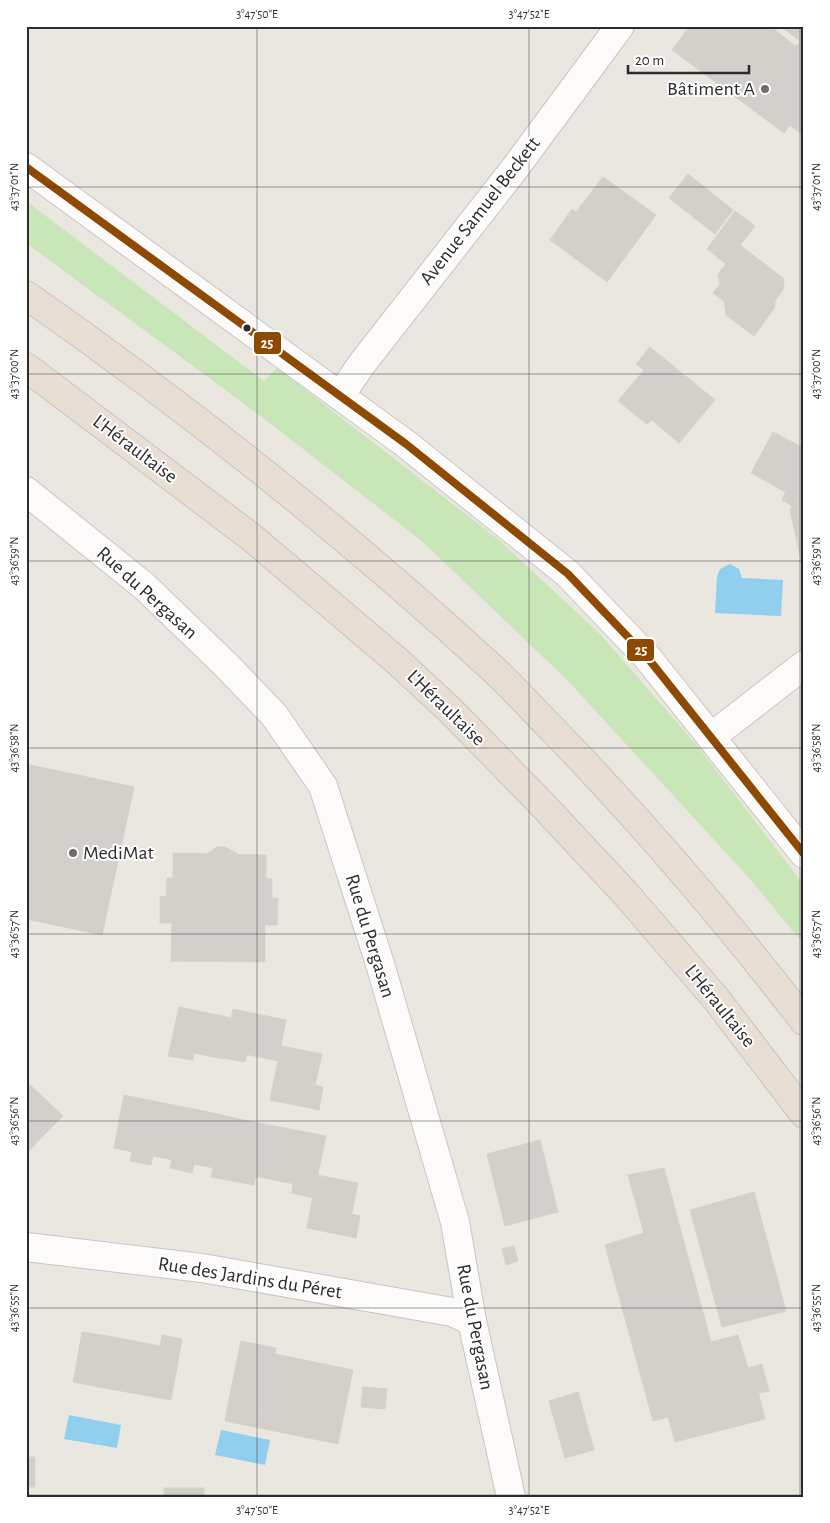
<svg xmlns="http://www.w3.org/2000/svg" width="830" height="1523" font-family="'Alegreya Sans',sans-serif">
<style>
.green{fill:#c8e6b8}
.water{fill:#91cfee}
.building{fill:#d3d0cc;stroke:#d5d2cd}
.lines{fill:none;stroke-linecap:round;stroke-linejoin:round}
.minor-casing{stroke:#c7c6c6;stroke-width:30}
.highway-casing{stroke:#c5c4c2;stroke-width:30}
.minor{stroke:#fcfbfa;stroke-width:28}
.highway{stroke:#e9ded3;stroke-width:28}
.bus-1-casing{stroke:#fff;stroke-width:11}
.bus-1{stroke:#8e4a02;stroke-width:8}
.ticks{fill:none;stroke:#2b2b2b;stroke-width:1;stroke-opacity:0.45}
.poi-dot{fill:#6e6d6b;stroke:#fff;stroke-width:2}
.bus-dot{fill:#2b2b2b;stroke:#fff;stroke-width:2}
.labels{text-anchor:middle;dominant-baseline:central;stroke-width:4;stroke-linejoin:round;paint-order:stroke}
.poi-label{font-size:20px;fill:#2b2b2b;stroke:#fff;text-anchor:end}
.street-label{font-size:20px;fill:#2b2b2b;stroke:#fff}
.line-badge{stroke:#fff;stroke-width:2}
.badge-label{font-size:14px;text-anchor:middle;font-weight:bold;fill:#fff}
.neatline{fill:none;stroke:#2b2b2b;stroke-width:2}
.ticks-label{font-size:12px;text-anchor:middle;fill:#2b2b2b}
</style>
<rect width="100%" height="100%" fill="#eae7e1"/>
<!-- green -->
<path class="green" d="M26,201L264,381L277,368L499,540L601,635L699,748L804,885V945L751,880L568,681L423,542L254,411L26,243Z"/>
<!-- water -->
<g class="water">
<path d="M730,564L739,569L742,578L783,580L781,616L715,613L717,577L720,569Z"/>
<path d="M69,1415L121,1425L117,1448L64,1439Z"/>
<path d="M221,1430L270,1440L265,1465L215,1455Z"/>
</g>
<!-- building -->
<g class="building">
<path d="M690,26H770L804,53V136L790,125L784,133L672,50Z"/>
<path d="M780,26H795L804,32V53L796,47L800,41Z"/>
<path d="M795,26H804V33Z"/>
<path d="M688,174L733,210L715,234L669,198Z"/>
<path d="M603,177L656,215L607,282L550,240L572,209L576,212Z"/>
<path d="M735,211L755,226L740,245L783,278L784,288L775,301V307L754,336L726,315L724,301L713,293L720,284L718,274L726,264L707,249Z"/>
<path d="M650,347L715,400L679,443L652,420L647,424L618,401L644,370L636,364Z"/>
<path d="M773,432L804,448L803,569L790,510L796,498L751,473Z"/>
<path d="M786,492L796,498L792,506L782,500Z"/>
<path d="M26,764L134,787L102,935L26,919Z"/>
<path d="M217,847H225L238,854H207Z"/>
<path d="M173,853L266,855V879H272V898H278L277,925H265V962L171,961L172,923H160V896L166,897L167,878H173Z"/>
<path d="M179,1007L232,1018L223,1059L170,1048Z"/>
<path d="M233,1009L286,1020L278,1061L225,1050Z"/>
<path d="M281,1046L322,1054L310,1108L270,1100Z"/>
<path d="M170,1048L194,1053L193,1060L168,1056Z"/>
<path d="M225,1050L247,1054L245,1062L223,1058Z"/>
<path d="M26,1081L63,1116L39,1140L26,1128Z"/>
<path d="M315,1085L323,1087L319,1110L310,1108Z"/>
<path d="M124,1095L163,1103L153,1156L114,1148Z"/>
<path d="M163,1103L204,1111L194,1164L153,1156Z"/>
<path d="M204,1111L244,1120L234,1172L194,1164Z"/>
<path d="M244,1120L285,1128L274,1180L234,1172Z"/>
<path d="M26,1128L39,1140L26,1154Z"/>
<path d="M285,1128L326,1136L315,1188L274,1180Z"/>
<path d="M540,1140L558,1212L505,1226L487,1154Z"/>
<path d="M132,1151L153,1156L151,1165L130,1161Z"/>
<path d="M172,1159L194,1164L192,1173L170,1168Z"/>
<path d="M213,1168L234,1172L232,1181L211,1177Z"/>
<path d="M664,1168L711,1342L738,1335L748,1368L752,1367L765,1419L675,1442L668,1417L653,1421L605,1245L644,1233L628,1175Z"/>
<path d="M234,1172L256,1177L254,1185L232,1181Z"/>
<path d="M317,1175L358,1183L347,1236L307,1228Z"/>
<path d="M293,1184L315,1188L313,1198L292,1193Z"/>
<path d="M754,1192L786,1311L722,1327L690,1210Z"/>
<path d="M351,1214L360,1216L356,1238L347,1236Z"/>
<path d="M514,1246L518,1261L506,1265L502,1249Z"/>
<path d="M82,1332L114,1337L116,1344L123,1346L124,1339L160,1346L162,1335L182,1339L171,1400L99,1387L100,1376L75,1372Z"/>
<path d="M114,1337L124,1339L123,1346L116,1344Z"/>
<path d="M241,1341L276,1348L275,1354L353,1370L339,1438L310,1432L312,1421L228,1404Z"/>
<path d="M762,1364L769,1391L759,1393L752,1367Z"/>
<path d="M75,1372L100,1376L99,1387L73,1382Z"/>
<path d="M363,1387L387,1389L385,1409L361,1407Z"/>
<path d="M578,1392L594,1450L565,1458L549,1401Z"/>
<path d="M228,1404L312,1421L310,1432L339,1438L338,1444L225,1421Z"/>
<rect x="26" y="1457" width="9" height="30"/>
<rect x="164" y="1488" width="40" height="9"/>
</g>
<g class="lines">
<!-- minor casing -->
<g class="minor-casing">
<g id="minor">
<path d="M26,167L406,444L568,574L647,657L804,854"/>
<path d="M340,396L361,365L515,168L620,26"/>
<path d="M26,491L144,586L225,664L274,715L323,786L380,964L455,1222L472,1321L511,1497"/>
<path d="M711,737L804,665"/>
<path d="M26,1247L202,1268L452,1312L472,1321"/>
</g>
</g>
<!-- highway casing -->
<g class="highway-casing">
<g id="highway">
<path d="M26,295C189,409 345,533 491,667C514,688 534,711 555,732C644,824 726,920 804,1021"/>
<path d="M26,367L251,537L396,660L451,711L538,800L625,893L717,1000L804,1114"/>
</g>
</g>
<!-- minor -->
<use href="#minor" class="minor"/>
<!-- highway -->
<use href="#highway" class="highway"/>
<!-- bus-1 casing -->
<g class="bus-1-casing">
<path id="bus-1" d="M26,167L406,444L568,574L647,657L804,854"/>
</g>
<!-- bus-1 -->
<use href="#bus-1" class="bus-1"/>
</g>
<!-- ticks -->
<path class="ticks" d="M257,26V1497M529,26V1497M800,26V1497M26,187H804M26,374H804M26,561H804M26,748H804M26,934H804M26,1121H804M26,1308H804M26,1495H804"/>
<!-- markers -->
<g class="poi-dot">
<circle cx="765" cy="89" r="5"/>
<circle cx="73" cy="853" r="5"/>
</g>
<circle class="bus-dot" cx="247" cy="328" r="4.5"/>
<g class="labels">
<!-- poi labels -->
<g class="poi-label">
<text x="755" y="89">Bâtiment A</text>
<text x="83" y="853" text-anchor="start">MediMat</text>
</g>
<!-- street labels -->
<g class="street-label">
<text transform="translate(480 211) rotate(-52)">Avenue Samuel Beckett</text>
<text transform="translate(135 449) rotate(37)">L'Héraultaise</text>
<text transform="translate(147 593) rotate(42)">Rue du Pergasan</text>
<text transform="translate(446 708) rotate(44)">L'Héraultaise</text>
<text transform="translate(370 936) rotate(73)">Rue du Pergasan</text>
<text transform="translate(720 1006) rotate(51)">L'Héraultaise</text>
<text transform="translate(250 1278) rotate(9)">Rue des Jardins du Péret</text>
<text transform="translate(475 1327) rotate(79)">Rue du Pergasan</text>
</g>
</g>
<g class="line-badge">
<rect x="253" y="331" width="29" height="24" rx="5" fill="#8e4a02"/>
<rect x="626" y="638" width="29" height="24" rx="5" fill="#8e4a02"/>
</g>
<g class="badge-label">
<text x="267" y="348">25</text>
<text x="641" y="655">25</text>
</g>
<!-- border -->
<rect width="830" height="1523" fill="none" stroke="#ffffff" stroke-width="55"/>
<!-- scale -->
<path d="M628 65v8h121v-8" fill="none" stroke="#2b2b2b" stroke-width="2.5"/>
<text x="635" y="65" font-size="15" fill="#2b2b2b" stroke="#ffffff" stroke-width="4" paint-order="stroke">20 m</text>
<rect x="28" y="28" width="774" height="1468" class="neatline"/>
<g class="ticks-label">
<text x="257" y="18">3°47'50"E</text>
<text x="529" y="18">3°47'52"E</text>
<text transform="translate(14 187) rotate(-90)" y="4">43°37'01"N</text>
<text transform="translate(816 187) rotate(-90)" y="4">43°37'01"N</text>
<text transform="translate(14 374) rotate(-90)" y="4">43°37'00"N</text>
<text transform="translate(816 374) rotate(-90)" y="4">43°37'00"N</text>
<text transform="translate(14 561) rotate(-90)" y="4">43°36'59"N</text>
<text transform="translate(816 561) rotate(-90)" y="4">43°36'59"N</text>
<text transform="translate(14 748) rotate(-90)" y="4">43°36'58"N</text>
<text transform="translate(816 748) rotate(-90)" y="4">43°36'58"N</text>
<text transform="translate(14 934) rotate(-90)" y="4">43°36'57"N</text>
<text transform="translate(816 934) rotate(-90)" y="4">43°36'57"N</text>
<text transform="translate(14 1121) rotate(-90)" y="4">43°36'56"N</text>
<text transform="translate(816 1121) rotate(-90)" y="4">43°36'56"N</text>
<text transform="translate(14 1308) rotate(-90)" y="4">43°36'55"N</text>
<text transform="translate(816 1308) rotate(-90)" y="4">43°36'55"N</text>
<text x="257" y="1514">3°47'50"E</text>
<text x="529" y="1514">3°47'52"E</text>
</g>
</svg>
